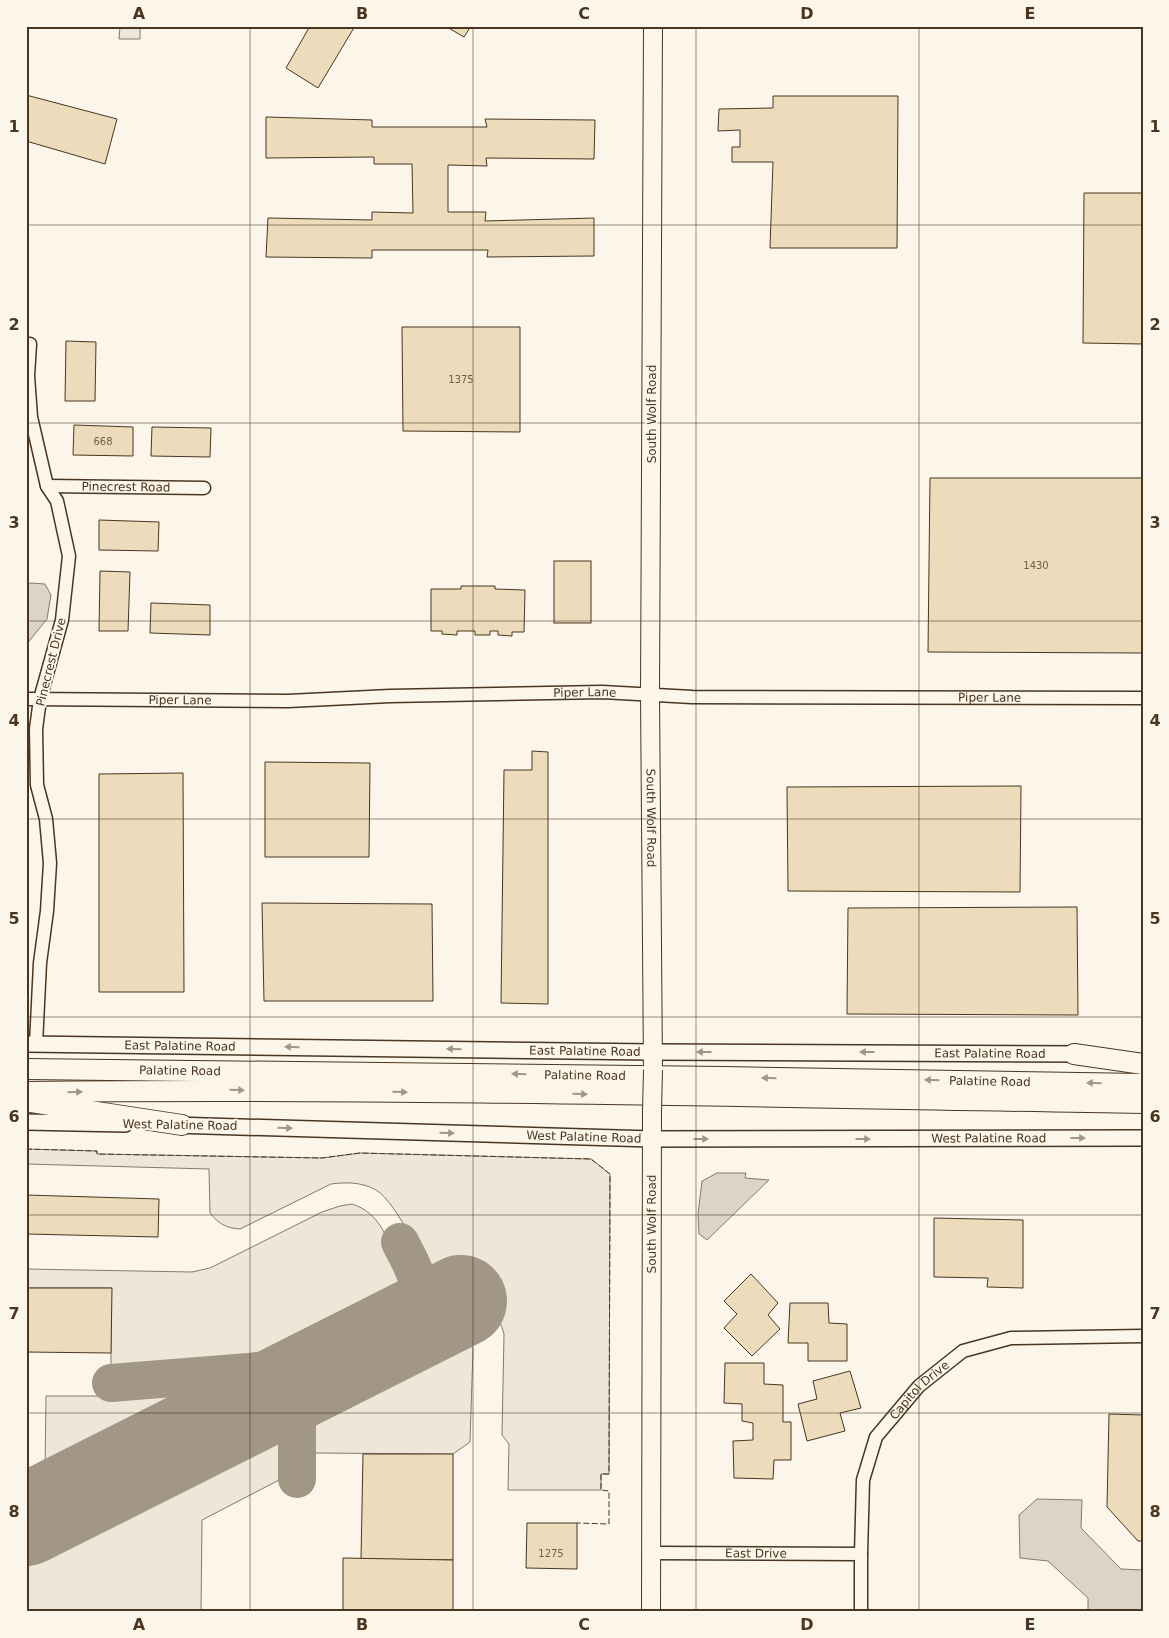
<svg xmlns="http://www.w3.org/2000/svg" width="1169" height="1638" font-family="'DejaVu Sans',sans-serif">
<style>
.green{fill:#ede6d9;stroke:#887966}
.water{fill:#dcd4c6;stroke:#887966}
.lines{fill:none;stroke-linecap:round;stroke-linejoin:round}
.taxiway{stroke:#a29684;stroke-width:38}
.runway{stroke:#a29684;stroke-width:92}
.building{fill:#ecdcbc;stroke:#4a3520}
.minor-casing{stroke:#4a3520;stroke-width:15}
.tertiary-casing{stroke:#4a3520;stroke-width:18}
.secondary-casing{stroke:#4a3520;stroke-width:20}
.trunk-casing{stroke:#4a3520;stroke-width:22}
.minor{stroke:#fbf6e9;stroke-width:12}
.tertiary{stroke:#fbf6e9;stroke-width:15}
.secondary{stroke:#fbf6e9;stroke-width:18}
.trunk{stroke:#fbf6e9;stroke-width:20}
.secondary-bridge-casing{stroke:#4a3520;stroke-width:20;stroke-linecap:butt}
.secondary-bridge{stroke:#fbf6e9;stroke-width:18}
.fence{stroke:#4a3520;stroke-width:1;stroke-dasharray:6 2.5;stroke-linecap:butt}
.oneway{fill:#a29684}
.grid{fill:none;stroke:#4a3520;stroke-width:1;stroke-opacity:0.55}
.labels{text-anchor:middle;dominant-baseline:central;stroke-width:4;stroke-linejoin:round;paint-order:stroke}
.number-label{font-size:10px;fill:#725f47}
.street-label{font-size:12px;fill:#4a3520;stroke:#fbf6e9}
.neatline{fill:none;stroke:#4a3520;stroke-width:2}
.grid-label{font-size:16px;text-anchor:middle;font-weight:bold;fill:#4a3520}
</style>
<rect width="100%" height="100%" fill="#fbf6e9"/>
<!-- green -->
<g class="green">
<path d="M120,26H140V39H119Z"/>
<path d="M26,1149L97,1151V1154L322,1158L360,1153L591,1159L610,1174L609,1474H601V1490H508L509,1444L502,1435L504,1334C499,1316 490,1302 469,1301C463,1300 455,1302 449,1300C446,1299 442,1295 439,1293C426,1269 398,1203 376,1190C362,1182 346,1182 331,1184L240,1229C226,1228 219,1224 210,1213L209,1169L26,1164Z"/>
<path d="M352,1204C380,1213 386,1237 398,1261C420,1307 378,1326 344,1343C334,1348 322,1357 310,1359C291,1363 270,1363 250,1365C207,1369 165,1373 122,1377L111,1368V1288H26V1269L192,1272L210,1268L322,1212L340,1206Z"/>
<path d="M451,1329C463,1333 468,1338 473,1349L470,1442L453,1454L315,1453C315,1432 310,1403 327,1387L437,1330Z"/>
<path d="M244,1377L261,1380L266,1383L60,1487L52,1486L45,1473L46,1396H111V1392L116,1389Z"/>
<path d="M255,1421C290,1420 282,1455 281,1479L202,1520L201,1612H26V1537Z"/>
</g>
<!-- water -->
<g class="water">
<path d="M30,583L45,584L51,595L47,619L26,645V585Z"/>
<path d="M717,1173H746L745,1178L769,1180L707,1240L699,1234L698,1214L702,1181Z"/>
<path d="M1037,1499L1082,1500L1081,1528L1121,1569L1143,1570V1612H1088V1598L1048,1561L1020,1558L1019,1515Z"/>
</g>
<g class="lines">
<!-- taxiway -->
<g class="taxiway">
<path d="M399,1332C404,1326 411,1320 414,1314C428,1289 411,1264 400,1242"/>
<path d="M258,1371L266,1372L275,1378L294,1416L297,1425V1479"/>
<path d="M111,1383L333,1365"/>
<path d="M26,1494L42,1503L58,1504"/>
</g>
<!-- runway -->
<path class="runway" d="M26,1520L461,1301"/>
</g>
<!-- building -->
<g class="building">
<path d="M310,26H355L318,88L286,68Z"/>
<path d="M445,26H471L464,37Z"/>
<path d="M26,95L117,119L105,164L26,141Z"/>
<path d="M773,96H898L897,248H770L773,162H732V147H740V130L718,131L719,109L773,108Z"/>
<path d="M266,117L372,120V127H487L485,119L595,120L594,159L486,158L487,166L448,165V212H486L485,221L594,218V256L487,257L488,250H372V258L266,257L268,218L372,220V212L413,213L412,164H374V157L266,158Z"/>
<path d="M1084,193H1143V344L1083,343Z"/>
<path d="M402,327H520V432L403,431Z"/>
<path d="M66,341L96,342L95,401H65Z"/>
<path d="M74,425L133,427V456L73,455Z"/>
<path d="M152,427L211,428L210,457L151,456Z"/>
<path d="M930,478H1143V653L928,652Z"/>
<path d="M99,520L159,522L158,551L99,550Z"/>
<rect x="554" y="561" width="37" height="62"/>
<path d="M100,571L130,572L128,631H99Z"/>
<path d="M461,586H495V589L525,590L524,632H512V636L498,635V631H490V635H475V631H457V635L442,634V631H431V589H461Z"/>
<path d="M151,603L210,605V635L150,633Z"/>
<path d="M532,751L548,752V1004L501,1003L504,770H532Z"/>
<path d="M265,762L370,763L369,857H265Z"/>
<path d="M183,773L184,992H99V774Z"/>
<path d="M1021,786L1020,892L788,891L787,787Z"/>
<path d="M262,903L432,904L433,1001H264Z"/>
<path d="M1077,907L1078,1015L847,1014L848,908Z"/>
<path d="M26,1195L159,1199L158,1237L26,1234Z"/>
<path d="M934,1218L1023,1220V1288L987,1287L988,1278L934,1277Z"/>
<path d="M751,1274L778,1303L768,1315L780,1329L752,1356L724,1328L737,1314L724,1301Z"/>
<path d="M26,1288H112L111,1353L26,1352Z"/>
<path d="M790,1303H828L829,1323L847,1324V1361H808V1343H788Z"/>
<path d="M725,1363H764V1384L783,1385V1422H791V1460H774L773,1479L734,1478L733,1441L753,1440V1423L742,1421V1404L724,1403Z"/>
<path d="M850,1371L861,1408L840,1413L845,1431L807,1441L798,1404L817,1399L813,1381Z"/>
<path d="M1109,1414L1143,1415V1541H1138L1107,1507Z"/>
<path d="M363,1454H453V1560L361,1559Z"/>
<path d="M527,1523H577V1569L526,1568Z"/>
<path d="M343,1558L453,1560V1612H343Z"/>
</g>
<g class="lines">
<!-- minor casing -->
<g class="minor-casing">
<g id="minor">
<path d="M30,344L28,376L31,417L47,486L57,501L69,556L62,620L40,699L36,729L37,785L46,819L50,863L47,911L40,963L36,1044"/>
<path id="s1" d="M47,486L204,488"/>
<path id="s2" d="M26,699L288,701L390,696L602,692L692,697L1143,698"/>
<path id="s3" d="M652,1553L861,1554"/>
<path id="s4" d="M861,1612V1554L863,1480L876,1437L919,1386L963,1351L1011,1338L1143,1336"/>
</g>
</g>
<!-- tertiary casing -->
<g class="tertiary-casing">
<g id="tertiary">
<path id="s5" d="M26,1044L653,1052L1084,1054"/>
<path d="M26,1122L125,1124"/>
<path id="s6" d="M173,1125L652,1139L1143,1138"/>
</g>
</g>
<!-- secondary casing -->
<g class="secondary-casing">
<g id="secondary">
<path id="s7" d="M653,26L650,695L653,1070"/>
<path id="s8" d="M651,1612L652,1111"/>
</g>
</g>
<!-- trunk casing -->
<g class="trunk-casing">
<g id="trunk">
<path d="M1074,1054L1143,1064"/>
<path id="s9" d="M26,1069L724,1077L1143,1084"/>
<path d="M26,1092C398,1088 771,1097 1143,1103"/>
<path d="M31,1102L182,1125"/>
</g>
</g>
<!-- minor -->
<use href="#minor" class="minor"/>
<!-- tertiary -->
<use href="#tertiary" class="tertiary"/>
<!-- secondary -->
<use href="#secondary" class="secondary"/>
<!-- trunk -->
<use href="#trunk" class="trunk"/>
<!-- secondary-bridge casing -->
<g class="secondary-bridge-casing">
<path id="secondary-bridge" d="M652,1111L653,1070"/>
</g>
<!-- secondary-bridge -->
<use href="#secondary-bridge" class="secondary-bridge"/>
<!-- fence -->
<path class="fence" d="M26,1149L97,1151V1154L322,1158L360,1153L591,1159L610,1174L609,1474H601V1490L609,1491V1524L577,1523"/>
</g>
<!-- one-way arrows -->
<defs><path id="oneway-solid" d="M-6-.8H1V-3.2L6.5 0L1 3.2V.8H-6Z" transform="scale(1.25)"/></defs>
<g class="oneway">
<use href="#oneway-solid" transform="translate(292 1047) rotate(-179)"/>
<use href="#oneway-solid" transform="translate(454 1049) rotate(-179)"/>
<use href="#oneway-solid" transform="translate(704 1052) rotate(180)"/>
<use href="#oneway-solid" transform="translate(867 1052) rotate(180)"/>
<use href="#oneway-solid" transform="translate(519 1074) rotate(-179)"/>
<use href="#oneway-solid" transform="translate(769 1078) rotate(-179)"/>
<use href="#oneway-solid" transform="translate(932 1080) rotate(-179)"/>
<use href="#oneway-solid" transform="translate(1094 1083) rotate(-179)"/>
<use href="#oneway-solid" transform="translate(237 1090) rotate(1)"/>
<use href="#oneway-solid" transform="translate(75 1092) rotate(-1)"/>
<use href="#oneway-solid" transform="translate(400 1092) rotate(1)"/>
<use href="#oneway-solid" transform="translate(580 1094) rotate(1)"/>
<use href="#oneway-solid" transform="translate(285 1128) rotate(2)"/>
<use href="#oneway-solid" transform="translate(447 1133) rotate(2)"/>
<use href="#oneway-solid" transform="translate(1078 1138)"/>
<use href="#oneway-solid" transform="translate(701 1139)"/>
<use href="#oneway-solid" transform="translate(863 1139)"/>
</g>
<!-- grid -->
<path class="grid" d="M250,26V1612M473,26V1612M696,26V1612M919,26V1612M26,225H1143M26,423H1143M26,621H1143M26,819H1143M26,1017H1143M26,1215H1143M26,1413H1143"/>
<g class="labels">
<!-- number labels -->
<g class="number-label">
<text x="461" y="379">1375</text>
<text x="103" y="441">668</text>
<text x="1036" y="565">1430</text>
<text x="551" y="1553">1275</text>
</g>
<!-- street labels -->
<g class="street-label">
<text transform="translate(652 414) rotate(-90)">South Wolf Road</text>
<text stroke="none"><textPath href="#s1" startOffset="79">Pinecrest Road</textPath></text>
<text transform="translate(51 662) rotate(-76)">Pinecrest Drive</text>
<text stroke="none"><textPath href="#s2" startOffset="559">Piper Lane</textPath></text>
<text stroke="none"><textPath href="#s2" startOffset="964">Piper Lane</textPath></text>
<text stroke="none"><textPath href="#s2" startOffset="154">Piper Lane</textPath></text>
<text stroke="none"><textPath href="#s7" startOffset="792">South Wolf Road</textPath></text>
<text stroke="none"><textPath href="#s5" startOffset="154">East Palatine Road</textPath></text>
<text stroke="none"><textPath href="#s5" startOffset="559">East Palatine Road</textPath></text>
<text stroke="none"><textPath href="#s5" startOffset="964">East Palatine Road</textPath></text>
<text stroke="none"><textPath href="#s9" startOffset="154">Palatine Road</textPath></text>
<text stroke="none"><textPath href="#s9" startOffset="559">Palatine Road</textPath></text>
<text stroke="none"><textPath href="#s9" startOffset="964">Palatine Road</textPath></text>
<text transform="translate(180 1125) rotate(1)">West Palatine Road</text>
<text stroke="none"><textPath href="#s6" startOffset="411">West Palatine Road</textPath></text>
<text stroke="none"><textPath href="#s6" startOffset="816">West Palatine Road</textPath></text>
<text stroke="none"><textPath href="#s8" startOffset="388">South Wolf Road</textPath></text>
<text stroke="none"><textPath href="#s4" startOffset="241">Capitol Drive</textPath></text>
<text stroke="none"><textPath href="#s3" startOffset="104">East Drive</textPath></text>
</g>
</g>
<!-- border -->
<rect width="1169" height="1638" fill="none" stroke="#fbf6e9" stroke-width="55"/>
<rect x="28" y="28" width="1114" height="1582" class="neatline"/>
<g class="grid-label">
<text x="139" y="19">A</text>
<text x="362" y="19">B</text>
<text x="584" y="19">C</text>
<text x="807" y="19">D</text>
<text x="1030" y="19">E</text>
<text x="14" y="132">1</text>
<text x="1155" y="132">1</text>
<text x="14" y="330">2</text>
<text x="1155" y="330">2</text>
<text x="14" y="528">3</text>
<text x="1155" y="528">3</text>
<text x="14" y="726">4</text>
<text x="1155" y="726">4</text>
<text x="14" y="924">5</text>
<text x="1155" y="924">5</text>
<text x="14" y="1122">6</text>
<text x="1155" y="1122">6</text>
<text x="14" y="1319">7</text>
<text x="1155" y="1319">7</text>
<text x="14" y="1517">8</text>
<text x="1155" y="1517">8</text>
<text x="139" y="1630">A</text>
<text x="362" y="1630">B</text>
<text x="584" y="1630">C</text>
<text x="807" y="1630">D</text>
<text x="1030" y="1630">E</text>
</g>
</svg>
